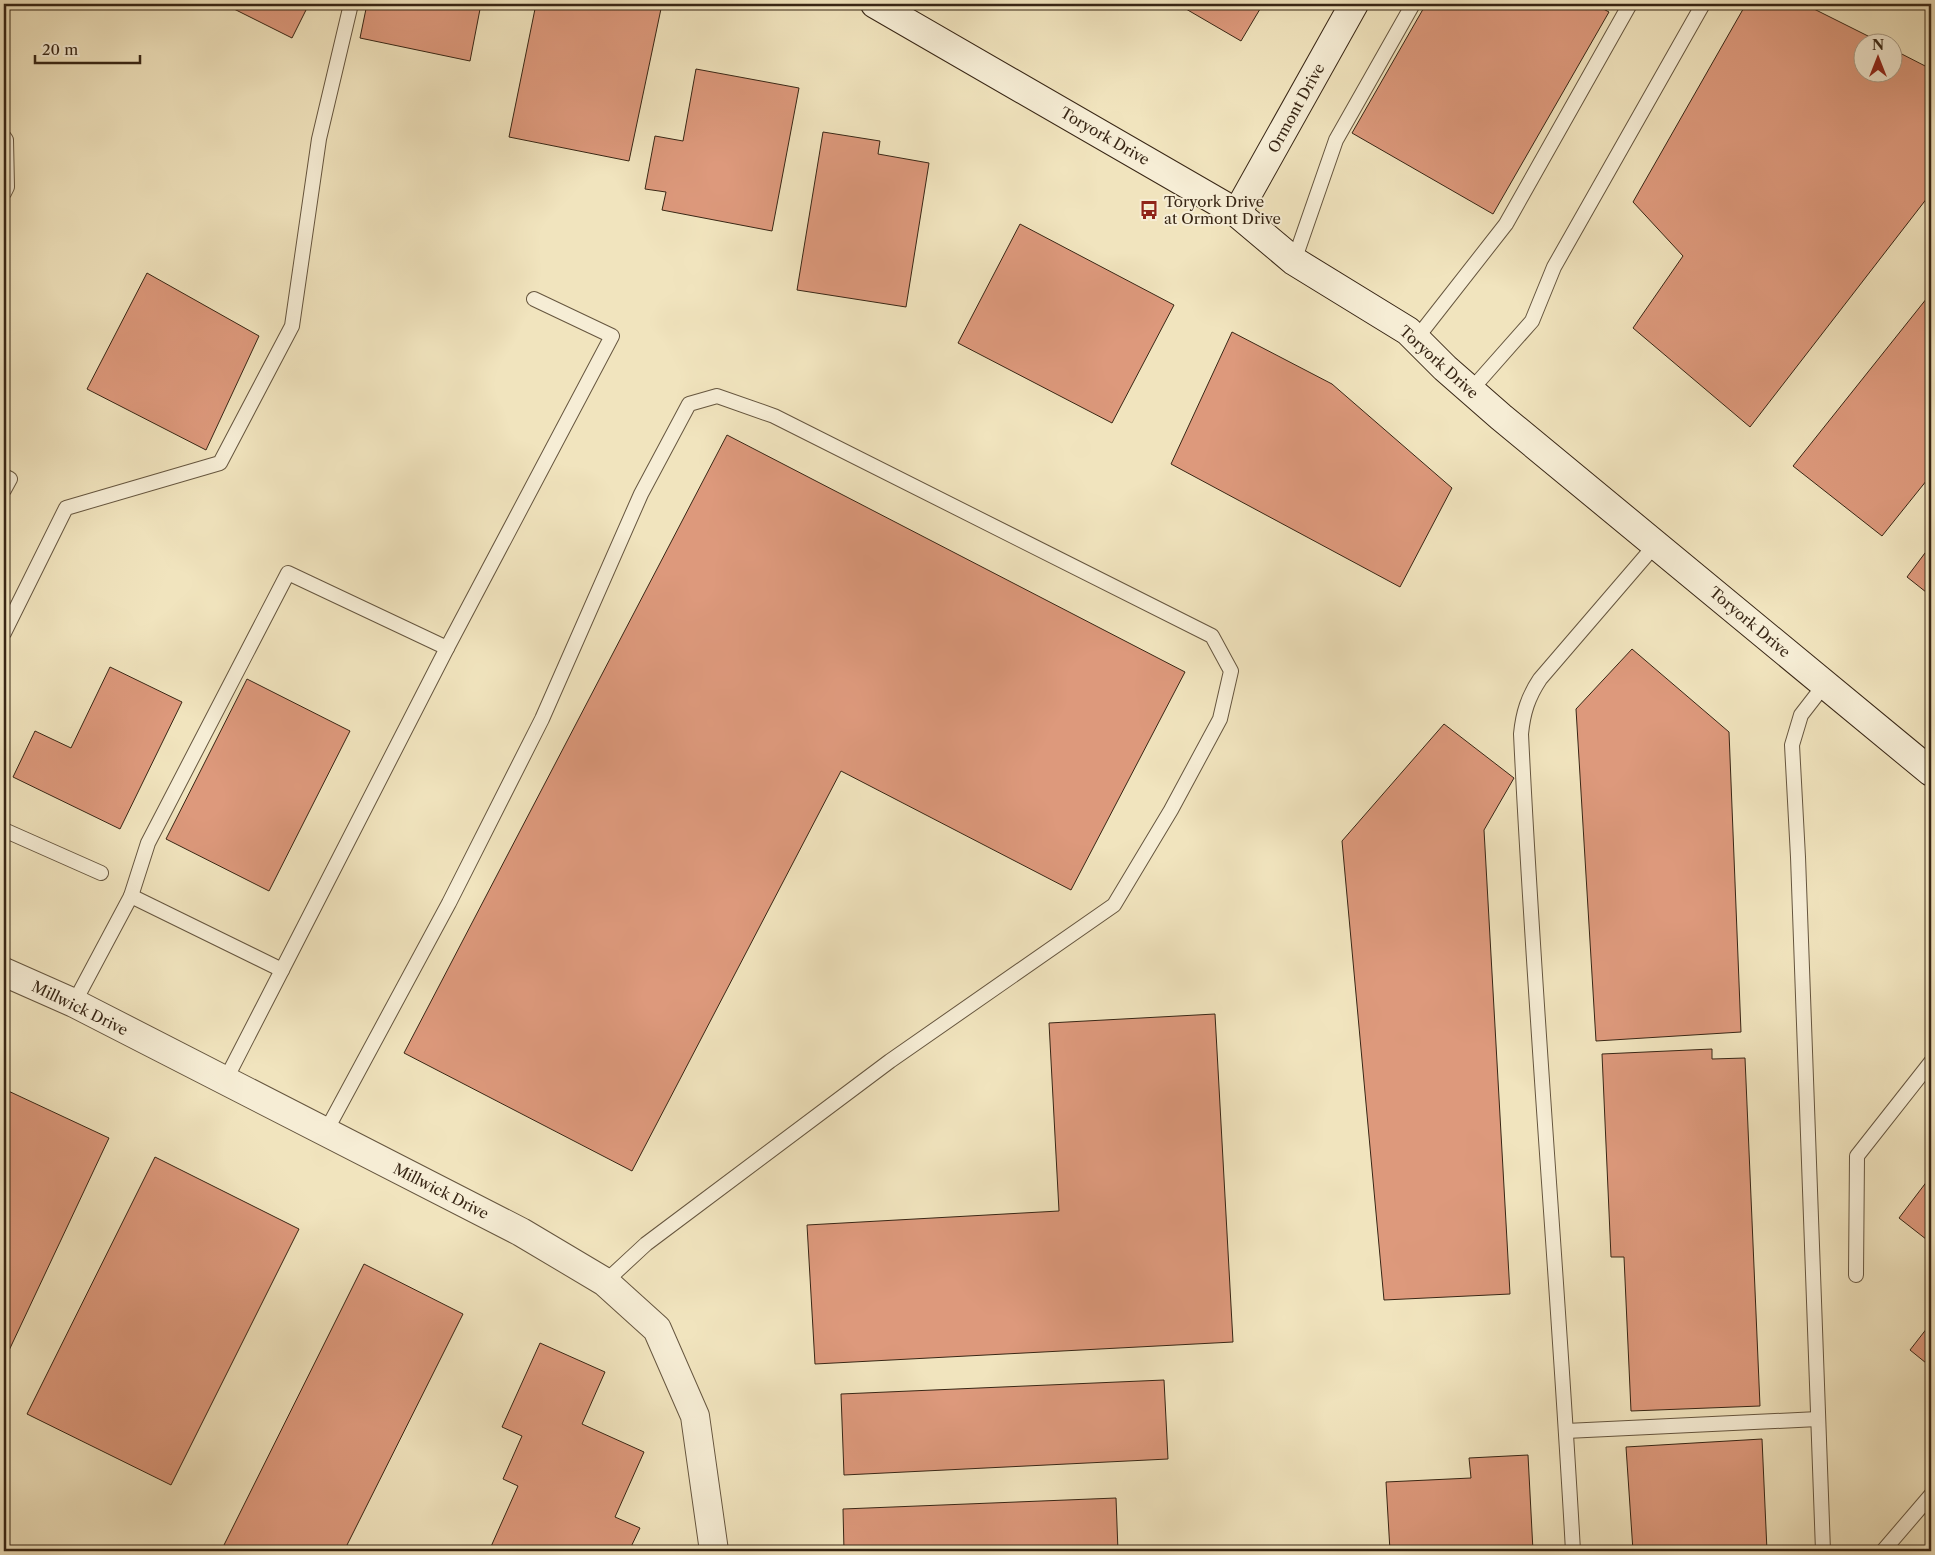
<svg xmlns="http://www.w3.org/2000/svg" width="1935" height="1555" font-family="'Libre Caslon Text',serif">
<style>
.building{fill:#dd997c;stroke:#382615}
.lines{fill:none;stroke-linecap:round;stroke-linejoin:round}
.lane-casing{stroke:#66563f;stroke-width:16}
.street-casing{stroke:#66563f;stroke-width:30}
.secondary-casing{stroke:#382615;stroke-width:30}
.lane{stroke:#f6edd5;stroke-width:14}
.street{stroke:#f6edd5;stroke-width:28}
.secondary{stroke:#f6edd5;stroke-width:28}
.labels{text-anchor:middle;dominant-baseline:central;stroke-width:4;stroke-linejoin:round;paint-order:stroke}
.street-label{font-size:15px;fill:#382615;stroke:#f6edd5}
.poi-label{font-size:15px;fill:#382615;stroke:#f6edd5;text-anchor:start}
</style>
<rect width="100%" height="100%" fill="#f1e4be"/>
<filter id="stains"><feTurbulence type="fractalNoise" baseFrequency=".004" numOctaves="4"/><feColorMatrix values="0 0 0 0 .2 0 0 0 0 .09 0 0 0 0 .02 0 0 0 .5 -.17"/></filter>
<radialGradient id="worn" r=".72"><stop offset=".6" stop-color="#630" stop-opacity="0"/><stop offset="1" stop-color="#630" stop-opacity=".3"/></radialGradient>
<!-- building -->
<g class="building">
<path d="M224,4H309L292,38Z"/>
<path d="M367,4H481L470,61L360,38Z"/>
<path d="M536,4H662L629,161L509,137Z"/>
<path d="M1189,4H1263L1241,41L1186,9Z"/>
<path d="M1426,4H1594L1609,12L1493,214L1352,133Z"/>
<path d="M1746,4H1804L1880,42H1862V72H1892V49L1931,69V193L1750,427L1633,328L1683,256L1633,202Z"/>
<path d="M696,69L799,88L772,231L662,210L666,192L645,189L655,136L683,141Z"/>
<path d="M823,132L880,141L878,154L929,163L906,307L797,290Z"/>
<path d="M1020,224L1174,305L1112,423L958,343Z"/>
<path d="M147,273L259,336L206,450L87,389Z"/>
<path d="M1931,293V475L1882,536L1793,466Z"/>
<path d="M1232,332L1332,384L1452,488L1400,587L1171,464Z"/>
<path d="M727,435L1185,672L1071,890L841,771L632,1171L404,1053Z"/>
<path d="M1931,545V596L1907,577Z"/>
<path d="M1632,649L1729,732L1741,1032L1596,1041L1576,709Z"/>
<path d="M110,667L182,702L120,829L13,777L35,731L71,748Z"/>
<path d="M247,679L350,731L269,891L166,839Z"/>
<path d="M1444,724L1514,778L1484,830L1510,1294L1384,1300L1342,841Z"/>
<path d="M1215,1014L1233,1342L815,1364L807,1225L1059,1211L1049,1023Z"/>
<path d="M1712,1049V1059L1745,1058L1760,1406L1631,1411L1624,1257H1611L1602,1054Z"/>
<path d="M4,1089L109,1138L4,1361Z"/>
<path d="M155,1157L299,1229L171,1485L27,1414Z"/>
<path d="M1931,1176V1243L1899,1218Z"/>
<path d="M364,1264L463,1314L344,1551H221Z"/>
<path d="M1931,1323V1367L1910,1350Z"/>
<path d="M540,1343L605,1372L582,1424L644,1452L615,1517L640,1528L629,1551H489L518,1486L503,1479L522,1436L502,1427Z"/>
<path d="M1164,1380L1168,1459L844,1475L841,1394Z"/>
<path d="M1762,1439L1767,1551H1633L1626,1447Z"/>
<path d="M1528,1455L1533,1551H1390L1386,1482L1471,1478L1469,1458Z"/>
<path d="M1116,1498L1118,1551H844L843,1509Z"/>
</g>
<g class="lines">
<!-- lane casing -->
<g class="lane-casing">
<g id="lane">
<path d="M4,137L6,140L7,187L4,193"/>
<path d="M1294,261L1336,140L1413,4"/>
<path d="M1416,339L1506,224L1630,4"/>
<path d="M1471,390L1532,321L1554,267L1703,4"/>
<path d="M4,476L10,479L4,490"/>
<path d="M4,633L66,508L220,463L292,326L319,139L351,4"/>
<path d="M4,830L101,873"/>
<path d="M131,896L148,843L288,573L447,648"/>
<path d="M282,970L447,648L612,336L534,299"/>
<path d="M74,1003L131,896L282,970L226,1079"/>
<path d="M325,1133L449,903L542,719L641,494L689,404L717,396L774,416L1212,636L1231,671L1220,719L1171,810L1114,905L890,1061L646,1244L605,1282"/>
<path d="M1856,1275L1857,1156L1931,1062"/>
<path d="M1566,1431L1818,1419"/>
<path d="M1573,1551C1558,1279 1534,1007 1521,734C1523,713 1528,697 1540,679L1656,544"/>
<path d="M1823,1551L1798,857L1792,745L1801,715L1825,684"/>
<path d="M1883,1551L1931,1495"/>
</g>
</g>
<!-- street casing -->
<g class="street-casing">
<path id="street" d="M4,972L74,1003L521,1232L605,1282L657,1329L695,1416L714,1551"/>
</g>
<!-- secondary casing -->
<g class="secondary-casing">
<g id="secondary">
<path d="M875,4L1237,213L1294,261L1408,331L1445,368L1501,417L1931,772"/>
<path d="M1237,213L1354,4"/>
</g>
</g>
<!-- lane -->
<use href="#lane" class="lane"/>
<!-- street -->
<use href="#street" class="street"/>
<!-- secondary -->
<use href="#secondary" class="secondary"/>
</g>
<!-- icons -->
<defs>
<g id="bus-bare" transform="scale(1.5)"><path d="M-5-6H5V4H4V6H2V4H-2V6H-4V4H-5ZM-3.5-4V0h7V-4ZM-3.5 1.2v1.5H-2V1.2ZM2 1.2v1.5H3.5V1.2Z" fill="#8f2418" stroke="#f6edd5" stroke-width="2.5" paint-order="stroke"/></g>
</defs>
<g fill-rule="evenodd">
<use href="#bus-bare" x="1149" y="210"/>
</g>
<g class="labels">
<!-- street labels -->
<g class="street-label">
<text transform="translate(1296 108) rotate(-61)">Ormont Drive</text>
<text transform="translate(1105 136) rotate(30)">Toryork Drive</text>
<text transform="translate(1439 362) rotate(42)">Toryork Drive</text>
<text transform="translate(1750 622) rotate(40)">Toryork Drive</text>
<text transform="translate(80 1008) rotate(26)">Millwick Drive</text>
<text transform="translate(441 1191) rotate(27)">Millwick Drive</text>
</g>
<!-- poi labels -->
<g class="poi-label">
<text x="1164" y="201">Toryork Drive<tspan x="1164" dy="17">at Ormont Drive</tspan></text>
</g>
</g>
<!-- margin -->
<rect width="1935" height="1555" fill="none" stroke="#f1e4be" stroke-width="20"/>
<rect x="5" y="5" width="1925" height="1545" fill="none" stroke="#382615" stroke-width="2.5"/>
<rect x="10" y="10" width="1915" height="1535" fill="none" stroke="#382615"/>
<!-- north arrow -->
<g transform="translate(1878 58)"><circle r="24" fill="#f6edd5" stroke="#aa9d88"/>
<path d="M0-4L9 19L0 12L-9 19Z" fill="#8f2418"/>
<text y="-8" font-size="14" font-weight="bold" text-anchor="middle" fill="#382615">N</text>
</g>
<!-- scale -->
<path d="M35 55v8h105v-8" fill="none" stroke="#382615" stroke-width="2.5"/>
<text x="42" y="55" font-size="15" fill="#382615" stroke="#f6edd5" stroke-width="4" paint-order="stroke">20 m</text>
<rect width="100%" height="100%" filter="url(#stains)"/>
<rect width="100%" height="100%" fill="url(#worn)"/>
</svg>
